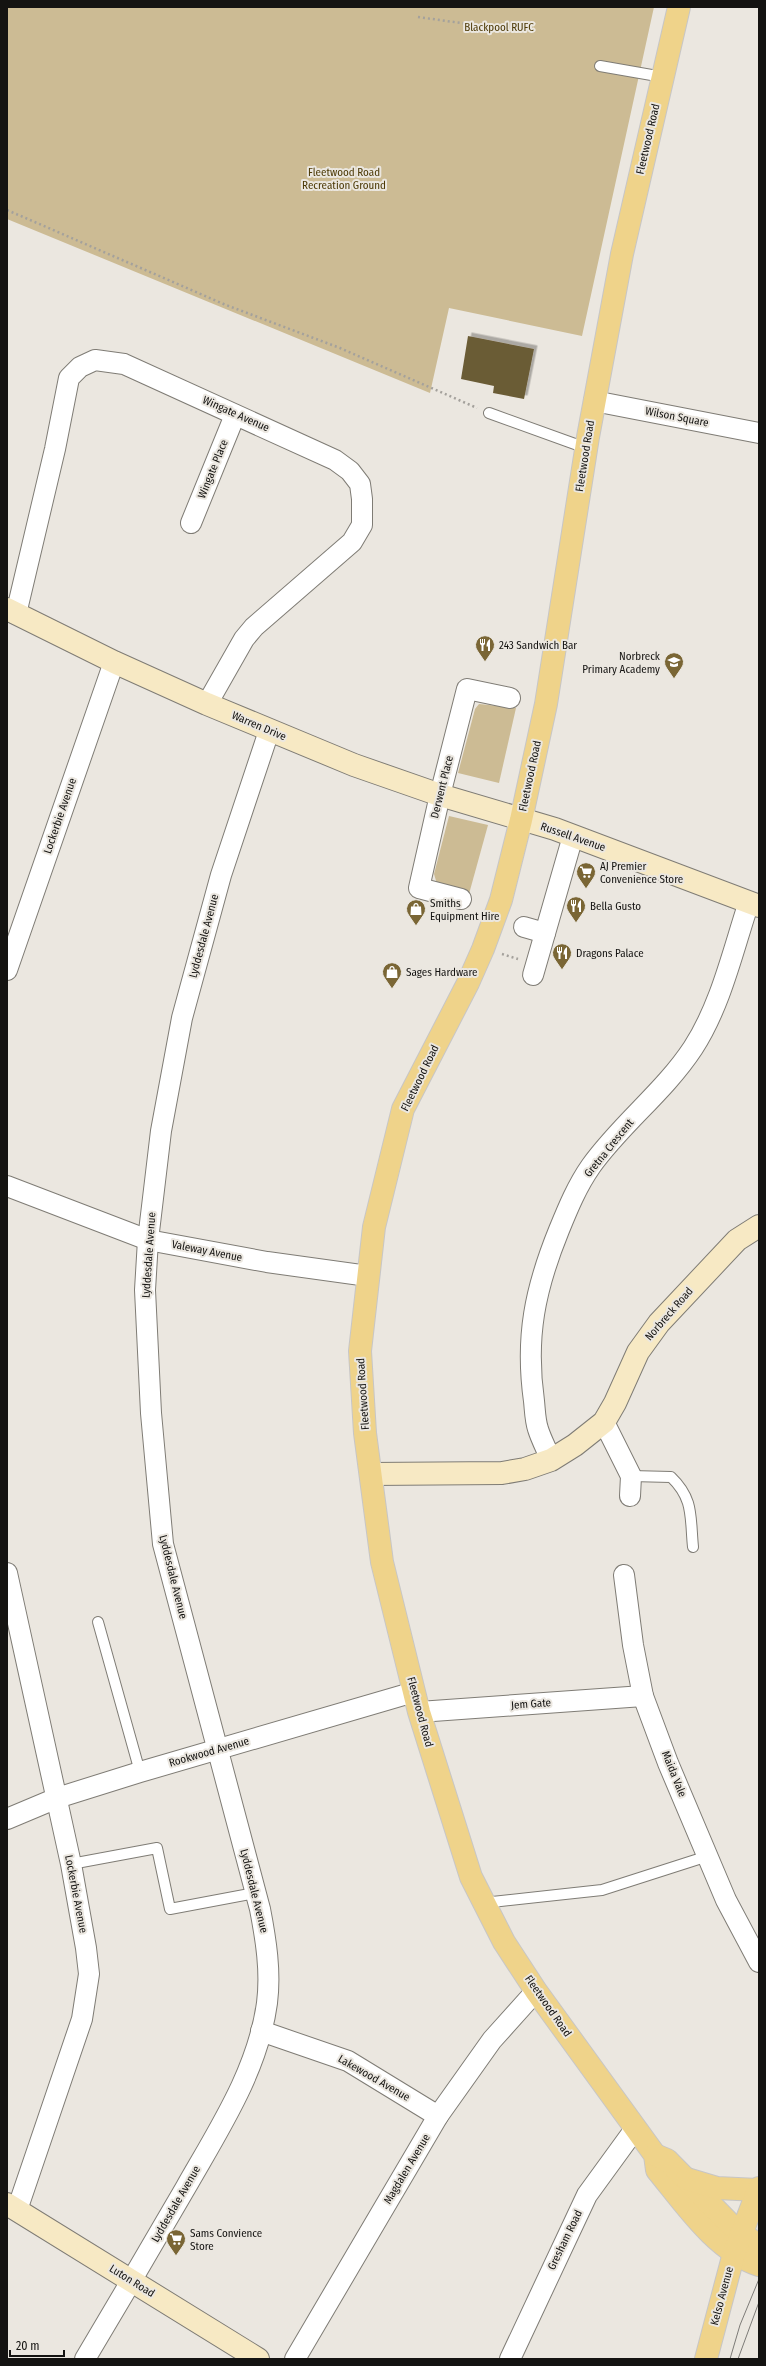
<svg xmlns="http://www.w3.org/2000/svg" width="766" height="2366" font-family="'Fira Sans Condensed',sans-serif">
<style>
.green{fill:#ccbb94}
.building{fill:#6b5b36;filter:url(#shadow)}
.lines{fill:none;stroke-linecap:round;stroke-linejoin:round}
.lane-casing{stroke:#7f7c75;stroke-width:12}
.street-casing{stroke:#7f7c75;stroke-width:22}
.secondary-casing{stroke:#7f7c75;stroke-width:24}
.primary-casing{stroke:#c7c6c6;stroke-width:24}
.path{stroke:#a4a19c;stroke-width:2.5;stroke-dasharray:2 3;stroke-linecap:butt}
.lane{stroke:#fff;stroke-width:10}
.street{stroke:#fff;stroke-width:20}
.secondary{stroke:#f7e9c4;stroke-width:22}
.primary{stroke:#efd38a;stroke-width:22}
.tram{stroke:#7d7b77;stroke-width:1}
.labels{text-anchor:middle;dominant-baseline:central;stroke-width:4;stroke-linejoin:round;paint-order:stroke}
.park-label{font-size:11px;fill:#4c3905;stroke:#ebe7e0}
.street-label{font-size:11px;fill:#141311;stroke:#ebe7e0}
.poi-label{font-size:11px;fill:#141311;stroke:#ebe7e0;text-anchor:start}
</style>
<defs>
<filter id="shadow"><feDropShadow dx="3.5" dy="-3.5" stdDeviation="0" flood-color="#0004"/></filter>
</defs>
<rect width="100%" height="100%" fill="#ebe7e0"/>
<!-- green -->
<g class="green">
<path d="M7,7H654L582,336L449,308L430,393L7,219Z"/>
<path d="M479,704L516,708L499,783L458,773L475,709Z"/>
<path d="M449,816L488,825L469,894L437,884L434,874Z"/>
</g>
<!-- building -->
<path class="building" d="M468,336L534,349L524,399L493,393L494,386L461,379Z"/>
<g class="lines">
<!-- lane casing -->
<g class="lane-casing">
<g id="lane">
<path d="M600,66L663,77"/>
<path d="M489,413L586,448"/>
<path d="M631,1476L671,1477C694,1499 690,1517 693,1547"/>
<path d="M98,1622L140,1772"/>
<path d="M71,1864L157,1848L170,1909L255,1893"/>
<path d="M483,1903L602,1890L708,1856"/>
</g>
</g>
<!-- street casing -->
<g class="street-casing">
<g id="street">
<path d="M594,401L759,433"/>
<path d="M191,523L235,415"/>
<path d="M16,614L55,449L69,378L80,367L95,360L124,364L335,460L350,471L360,484L362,499V525L352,542L254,627L244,639L207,704"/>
<path d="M461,899L419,888L440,795L467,689L510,698"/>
<path d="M524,927L545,933"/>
<path d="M7,970L114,662"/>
<path d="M533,975L573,836"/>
<path d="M7,1186L148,1240L267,1262L368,1276"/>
<path d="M604,1422L631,1476L630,1496"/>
<path d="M551,1460C547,1450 541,1439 538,1429C535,1420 535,1410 534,1401C525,1337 535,1289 559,1230C568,1208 577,1186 591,1166C621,1124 664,1092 693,1048C721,1005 733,950 749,902"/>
<path d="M7,1573L71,1864L86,1948L89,1974L82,2019L17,2210"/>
<path d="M624,1575L633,1645L643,1696L668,1763L726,1900L759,1962"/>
<path d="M419,1712L643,1696"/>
<path d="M7,1819L57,1798L140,1772L414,1692"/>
<path d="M261,2031L348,2061L438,2116"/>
<path d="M85,2359C119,2302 153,2244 186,2187C219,2129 258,2070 267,2003C271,1972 266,1940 260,1909L163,1544L151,1413L145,1290L148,1240L161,1131L182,1018L221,875L269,731"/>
<path d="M295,2359L438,2116L492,2040L536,1991"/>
<path d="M510,2359L587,2195L635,2129"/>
</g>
</g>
<!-- secondary casing -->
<g class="secondary-casing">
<g id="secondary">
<path d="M7,609L114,662L207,704L354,765L440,795L555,829L759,906"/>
<path d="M371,1474L502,1473L525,1469L551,1460L575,1445L604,1422L615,1403L638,1352L659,1323L737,1240L759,1226"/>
<path d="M7,2204L258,2359"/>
</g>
</g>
<!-- primary casing -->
<g class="primary-casing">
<g id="primary">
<path d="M679,7L622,254L588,437L546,704L521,820L501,900L483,949L468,983L403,1109L374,1227L360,1351L365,1433L382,1562L419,1712L471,1877L504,1942L536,1991L655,2155L657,2170C685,2204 716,2251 759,2265"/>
<path d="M655,2155L667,2160L731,2225L759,2246"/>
<path d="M687,2179L717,2188L758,2190"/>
<path d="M706,2359L734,2253L759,2188"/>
</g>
</g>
<!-- path -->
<g class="path">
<path d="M418,17L518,31"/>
<path d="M7,210L226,305L340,348L477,408"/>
<path d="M502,954L518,959"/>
</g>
<!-- lane -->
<use href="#lane" class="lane"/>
<!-- street -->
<use href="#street" class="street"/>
<!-- secondary -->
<use href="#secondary" class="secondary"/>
<!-- primary -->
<use href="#primary" class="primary"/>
<!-- tram -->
<g class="tram">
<path d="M730,2359L740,2325L759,2279"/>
<path d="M738,2359L759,2302"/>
</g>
</g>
<!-- icons -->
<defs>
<g id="restaurant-pin" transform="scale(1)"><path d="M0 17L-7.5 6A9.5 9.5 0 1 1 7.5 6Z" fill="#7a6635" stroke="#ebe7e0"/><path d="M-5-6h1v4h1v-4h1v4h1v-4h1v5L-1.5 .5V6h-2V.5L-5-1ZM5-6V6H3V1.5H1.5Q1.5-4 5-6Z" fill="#fff"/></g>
<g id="school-pin" transform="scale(1)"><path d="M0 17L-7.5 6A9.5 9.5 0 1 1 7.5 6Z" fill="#7a6635" stroke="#ebe7e0"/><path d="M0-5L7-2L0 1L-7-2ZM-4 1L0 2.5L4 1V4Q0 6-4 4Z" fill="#fff"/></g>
<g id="supermarket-pin" transform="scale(1)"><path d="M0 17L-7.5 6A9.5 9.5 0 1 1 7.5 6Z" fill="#7a6635" stroke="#ebe7e0"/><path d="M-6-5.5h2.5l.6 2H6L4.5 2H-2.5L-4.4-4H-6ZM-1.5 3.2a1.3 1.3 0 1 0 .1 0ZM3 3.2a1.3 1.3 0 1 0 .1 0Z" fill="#fff"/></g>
<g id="shop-pin" transform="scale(1)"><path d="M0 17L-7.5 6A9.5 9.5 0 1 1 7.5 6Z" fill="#7a6635" stroke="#ebe7e0"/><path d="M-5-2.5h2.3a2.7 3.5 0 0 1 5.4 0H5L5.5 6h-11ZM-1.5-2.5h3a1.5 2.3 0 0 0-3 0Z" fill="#fff"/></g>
</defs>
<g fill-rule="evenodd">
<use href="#restaurant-pin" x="485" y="645"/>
<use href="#school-pin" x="674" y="662"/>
<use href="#supermarket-pin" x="586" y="872"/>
<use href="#restaurant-pin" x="576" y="906"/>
<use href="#shop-pin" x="416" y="909"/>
<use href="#restaurant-pin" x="562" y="953"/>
<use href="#shop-pin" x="392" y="972"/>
<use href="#supermarket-pin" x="176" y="2239"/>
</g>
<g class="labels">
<!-- park labels -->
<g class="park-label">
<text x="499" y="27">Blackpool RUFC</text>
<text x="344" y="172">Fleetwood Road<tspan x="344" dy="13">Recreation Ground</tspan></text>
</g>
<!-- street labels -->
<g class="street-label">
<text transform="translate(648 139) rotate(-77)">Fleetwood Road</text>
<text transform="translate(236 414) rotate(24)">Wingate Avenue</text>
<text transform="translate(677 417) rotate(11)">Wilson Square</text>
<text transform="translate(585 456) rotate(-81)">Fleetwood Road</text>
<text transform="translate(213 469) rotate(-68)">Wingate Place</text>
<text transform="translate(259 726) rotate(23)">Warren Drive</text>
<text transform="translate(530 776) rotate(-78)">Fleetwood Road</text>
<text transform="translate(442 787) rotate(-76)">Derwent Place</text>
<text transform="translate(60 816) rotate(-71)">Lockerbie Avenue</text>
<text transform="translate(573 837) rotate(19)">Russell Avenue</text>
<text transform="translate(204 936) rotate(-75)">Lyddesdale Avenue</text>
<text transform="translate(420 1078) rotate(-64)">Fleetwood Road</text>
<text transform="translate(609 1148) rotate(-51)">Gretna Crescent</text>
<text transform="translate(207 1251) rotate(11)">Valeway Avenue</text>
<text transform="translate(149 1255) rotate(-86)">Lyddesdale Avenue</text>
<text transform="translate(669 1314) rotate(-49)">Norbreck Road</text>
<text transform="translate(363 1394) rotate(-94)">Fleetwood Road</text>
<text transform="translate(173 1577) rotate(76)">Lyddesdale Avenue</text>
<text transform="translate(531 1704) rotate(-4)">Jem Gate</text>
<text transform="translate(420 1712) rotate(75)">Fleetwood Road</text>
<text transform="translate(209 1752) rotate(-16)">Rookwood Avenue</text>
<text transform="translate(674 1774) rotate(68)">Maida Vale</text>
<text transform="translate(254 1891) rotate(76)">Lyddesdale Avenue</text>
<text transform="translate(76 1894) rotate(79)">Lockerbie Avenue</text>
<text transform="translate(548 2006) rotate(55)">Fleetwood Road</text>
<text transform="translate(374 2078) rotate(30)">Lakewood Avenue</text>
<text transform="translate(407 2169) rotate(-59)">Magdalen Avenue</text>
<text transform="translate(176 2204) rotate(-60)">Lyddesdale Avenue</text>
<text transform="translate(565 2240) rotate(-64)">Gresham Road</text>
<text transform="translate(132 2281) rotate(32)">Luton Road</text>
<text transform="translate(722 2296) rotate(-75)">Kelso Avenue</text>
</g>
<!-- poi labels -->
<g class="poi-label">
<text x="499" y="645">243 Sandwich Bar</text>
<text x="660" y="656" text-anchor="end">Norbreck<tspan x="660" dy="13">Primary Academy</tspan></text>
<text x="600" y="866">AJ Premier<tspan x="600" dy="13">Convenience Store</tspan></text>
<text x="430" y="903">Smiths<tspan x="430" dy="13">Equipment Hire</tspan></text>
<text x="590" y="906">Bella Gusto</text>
<text x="576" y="953">Dragons Palace</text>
<text x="406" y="972">Sages Hardware</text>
<text x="190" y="2233">Sams Convience<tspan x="190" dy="13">Store</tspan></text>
</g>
</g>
<!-- border -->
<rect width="766" height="2366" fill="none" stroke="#141311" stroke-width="16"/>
<!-- scale -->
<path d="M10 2350v6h54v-6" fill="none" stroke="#141311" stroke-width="2"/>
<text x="16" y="2350" font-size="12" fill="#141311" stroke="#ebe7e0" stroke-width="3" paint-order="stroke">20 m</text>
</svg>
